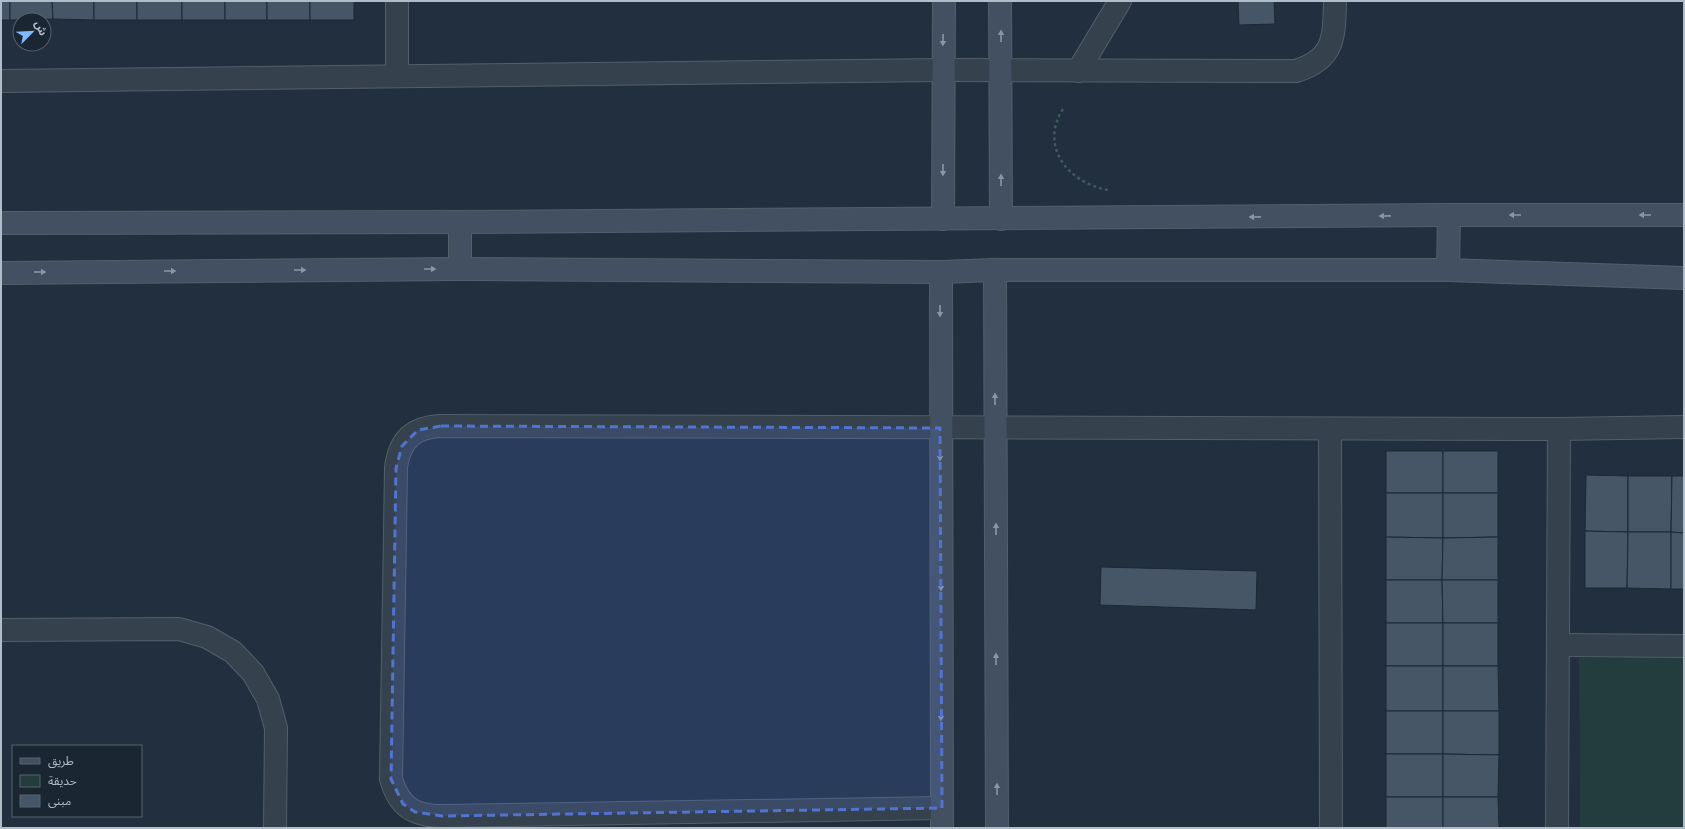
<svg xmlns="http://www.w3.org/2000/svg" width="1685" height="829" font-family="'Fira Sans','Noto Sans Arabic',sans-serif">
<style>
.green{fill:#233d3e}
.building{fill:#475667;stroke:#1c2834}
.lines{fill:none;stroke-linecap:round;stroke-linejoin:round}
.street-casing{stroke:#535f6b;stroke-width:24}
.secondary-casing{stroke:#535f6b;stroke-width:24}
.path{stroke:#415a5c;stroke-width:2.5;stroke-dasharray:3 3;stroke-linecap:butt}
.street{stroke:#35414d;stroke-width:22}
.secondary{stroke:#435061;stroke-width:22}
.oneway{fill:#8a96a5}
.marked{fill:#5174d3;fill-opacity:0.2;stroke:#5174d3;stroke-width:3;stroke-dasharray:8 5;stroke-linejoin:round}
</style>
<rect width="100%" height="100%" fill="#212f3e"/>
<!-- green -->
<path class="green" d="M1579,658H1684V828H1580Z"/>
<!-- building -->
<g class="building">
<rect x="1" y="1" width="9" height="19"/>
<path d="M10,1H52L53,19L10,20Z"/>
<path d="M52,1H94V20L53,19Z"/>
<rect x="94" y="1" width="43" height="19"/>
<rect x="137" y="1" width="45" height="19"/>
<rect x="182" y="1" width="43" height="19"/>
<rect x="225" y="1" width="42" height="19"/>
<rect x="267" y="1" width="43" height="19"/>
<rect x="310" y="1" width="44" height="19"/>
<path d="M1238,1H1274L1275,24L1239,25Z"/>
<rect x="1386" y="451" width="57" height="42"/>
<rect x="1443" y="451" width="55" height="42"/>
<path d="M1586,475L1628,476V532L1585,531Z"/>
<path d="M1628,476H1672L1671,532H1628Z"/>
<path d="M1672,476H1684V533L1671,532Z"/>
<path d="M1386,493H1443V538L1386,537Z"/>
<path d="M1443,493H1498V537L1443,538Z"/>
<path d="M1585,531L1628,532L1627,588H1585Z"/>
<path d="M1628,532H1671V589L1627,588Z"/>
<path d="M1671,532L1684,533V589H1671Z"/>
<path d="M1386,537L1443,538L1442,580H1386Z"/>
<path d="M1498,537V580H1442L1443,538Z"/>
<path d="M1101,567L1257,571L1256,610L1100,605Z"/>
<path d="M1386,580H1442L1443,623H1386Z"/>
<path d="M1442,580H1498V623H1443Z"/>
<rect x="1386" y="623" width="57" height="43"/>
<rect x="1443" y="623" width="55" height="43"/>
<rect x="1386" y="666" width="57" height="45"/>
<path d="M1443,666H1498L1499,711H1443Z"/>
<rect x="1386" y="711" width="57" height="43"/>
<path d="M1443,711H1499V755L1443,754Z"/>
<rect x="1386" y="754" width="57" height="43"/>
<path d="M1443,754L1499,755L1498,797H1443Z"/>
<rect x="1386" y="797" width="57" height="31"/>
<path d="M1443,797H1498L1499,828H1443Z"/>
</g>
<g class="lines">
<!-- street casing -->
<g class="street-casing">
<g id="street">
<path d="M1078,71L1120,1"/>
<path d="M397,76V1"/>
<path d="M1,81L943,70L1296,71C1335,59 1334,37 1335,1"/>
<path d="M1330,429L1331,828"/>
<path d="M1,630L179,629L207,637L233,652L253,673L268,699L276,728L275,828"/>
<path d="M1558,645L1684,646"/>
<path d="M942,808L442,816C413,816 399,806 391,779L396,468C399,441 413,427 441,426L1559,429L1684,427"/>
<path d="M1557,828L1559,429"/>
</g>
</g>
<!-- secondary casing -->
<g class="secondary-casing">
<g id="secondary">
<path d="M1000,1L1001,219"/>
<path d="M943,219L944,1"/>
<path d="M460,222V269"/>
<path d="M1,223L460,222L1449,215H1684"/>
<path d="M995,270L997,828"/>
<path d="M1448,270L1449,215"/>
<path d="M941,272L942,828"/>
<path d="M1,273L460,269L941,272L995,270H1448L1684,278"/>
</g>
</g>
<!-- path -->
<path class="path" d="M1063,109C1039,146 1068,183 1108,190"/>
<!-- street -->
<use href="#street" class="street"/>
<!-- secondary -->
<use href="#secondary" class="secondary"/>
</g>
<!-- one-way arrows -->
<defs><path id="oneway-solid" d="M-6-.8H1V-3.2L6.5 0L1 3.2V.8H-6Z"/></defs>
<g class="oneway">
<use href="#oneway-solid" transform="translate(1001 36) rotate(-90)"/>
<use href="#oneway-solid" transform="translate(943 40) rotate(91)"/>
<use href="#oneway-solid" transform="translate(943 170) rotate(90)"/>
<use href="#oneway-solid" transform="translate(1001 180) rotate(-90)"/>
<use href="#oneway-solid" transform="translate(1515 215) rotate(-180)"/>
<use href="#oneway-solid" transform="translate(1645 215) rotate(-180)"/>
<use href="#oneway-solid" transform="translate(1385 216) rotate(179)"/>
<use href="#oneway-solid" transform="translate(1255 217) rotate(179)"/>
<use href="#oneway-solid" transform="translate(430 269)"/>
<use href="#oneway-solid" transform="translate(300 270)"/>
<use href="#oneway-solid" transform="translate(170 271)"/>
<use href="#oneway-solid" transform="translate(40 272)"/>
<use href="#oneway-solid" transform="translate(940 311) rotate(90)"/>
<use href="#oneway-solid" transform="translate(995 399) rotate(-90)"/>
<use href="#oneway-solid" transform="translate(940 455) rotate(90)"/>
<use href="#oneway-solid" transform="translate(996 529) rotate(-90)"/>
<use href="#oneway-solid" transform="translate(941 585) rotate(90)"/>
<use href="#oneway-solid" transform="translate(996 659) rotate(-90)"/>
<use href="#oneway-solid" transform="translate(941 715) rotate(90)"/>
<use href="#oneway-solid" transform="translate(997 789) rotate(-90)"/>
</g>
<!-- marked area -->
<path class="marked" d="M441,426L940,428L942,808L442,816L415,812L403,804L391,779L396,468L402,446L418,430Z"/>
<!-- border -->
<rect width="1685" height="829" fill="none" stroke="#b1bcc9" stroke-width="4"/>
<!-- legend -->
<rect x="12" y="745" width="130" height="72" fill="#1a2632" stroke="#56626e"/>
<rect x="20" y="758" width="20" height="6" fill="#435061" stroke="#56626e"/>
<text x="48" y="765" font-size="12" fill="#b1bcc9">طريق</text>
<rect x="20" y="775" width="20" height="12" fill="#233d3e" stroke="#56626e"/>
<text x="48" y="785" font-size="12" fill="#b1bcc9">حديقة</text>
<rect x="20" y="795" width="20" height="12" fill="#475667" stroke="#56626e"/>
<text x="48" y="805" font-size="12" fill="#b1bcc9">مبنى</text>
<!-- north arrow -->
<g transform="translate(32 32) rotate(66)"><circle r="19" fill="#1a2632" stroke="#56626e"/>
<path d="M0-3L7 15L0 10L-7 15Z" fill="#80b9ff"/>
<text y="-6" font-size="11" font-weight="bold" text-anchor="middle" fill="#b1bcc9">ش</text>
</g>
</svg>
